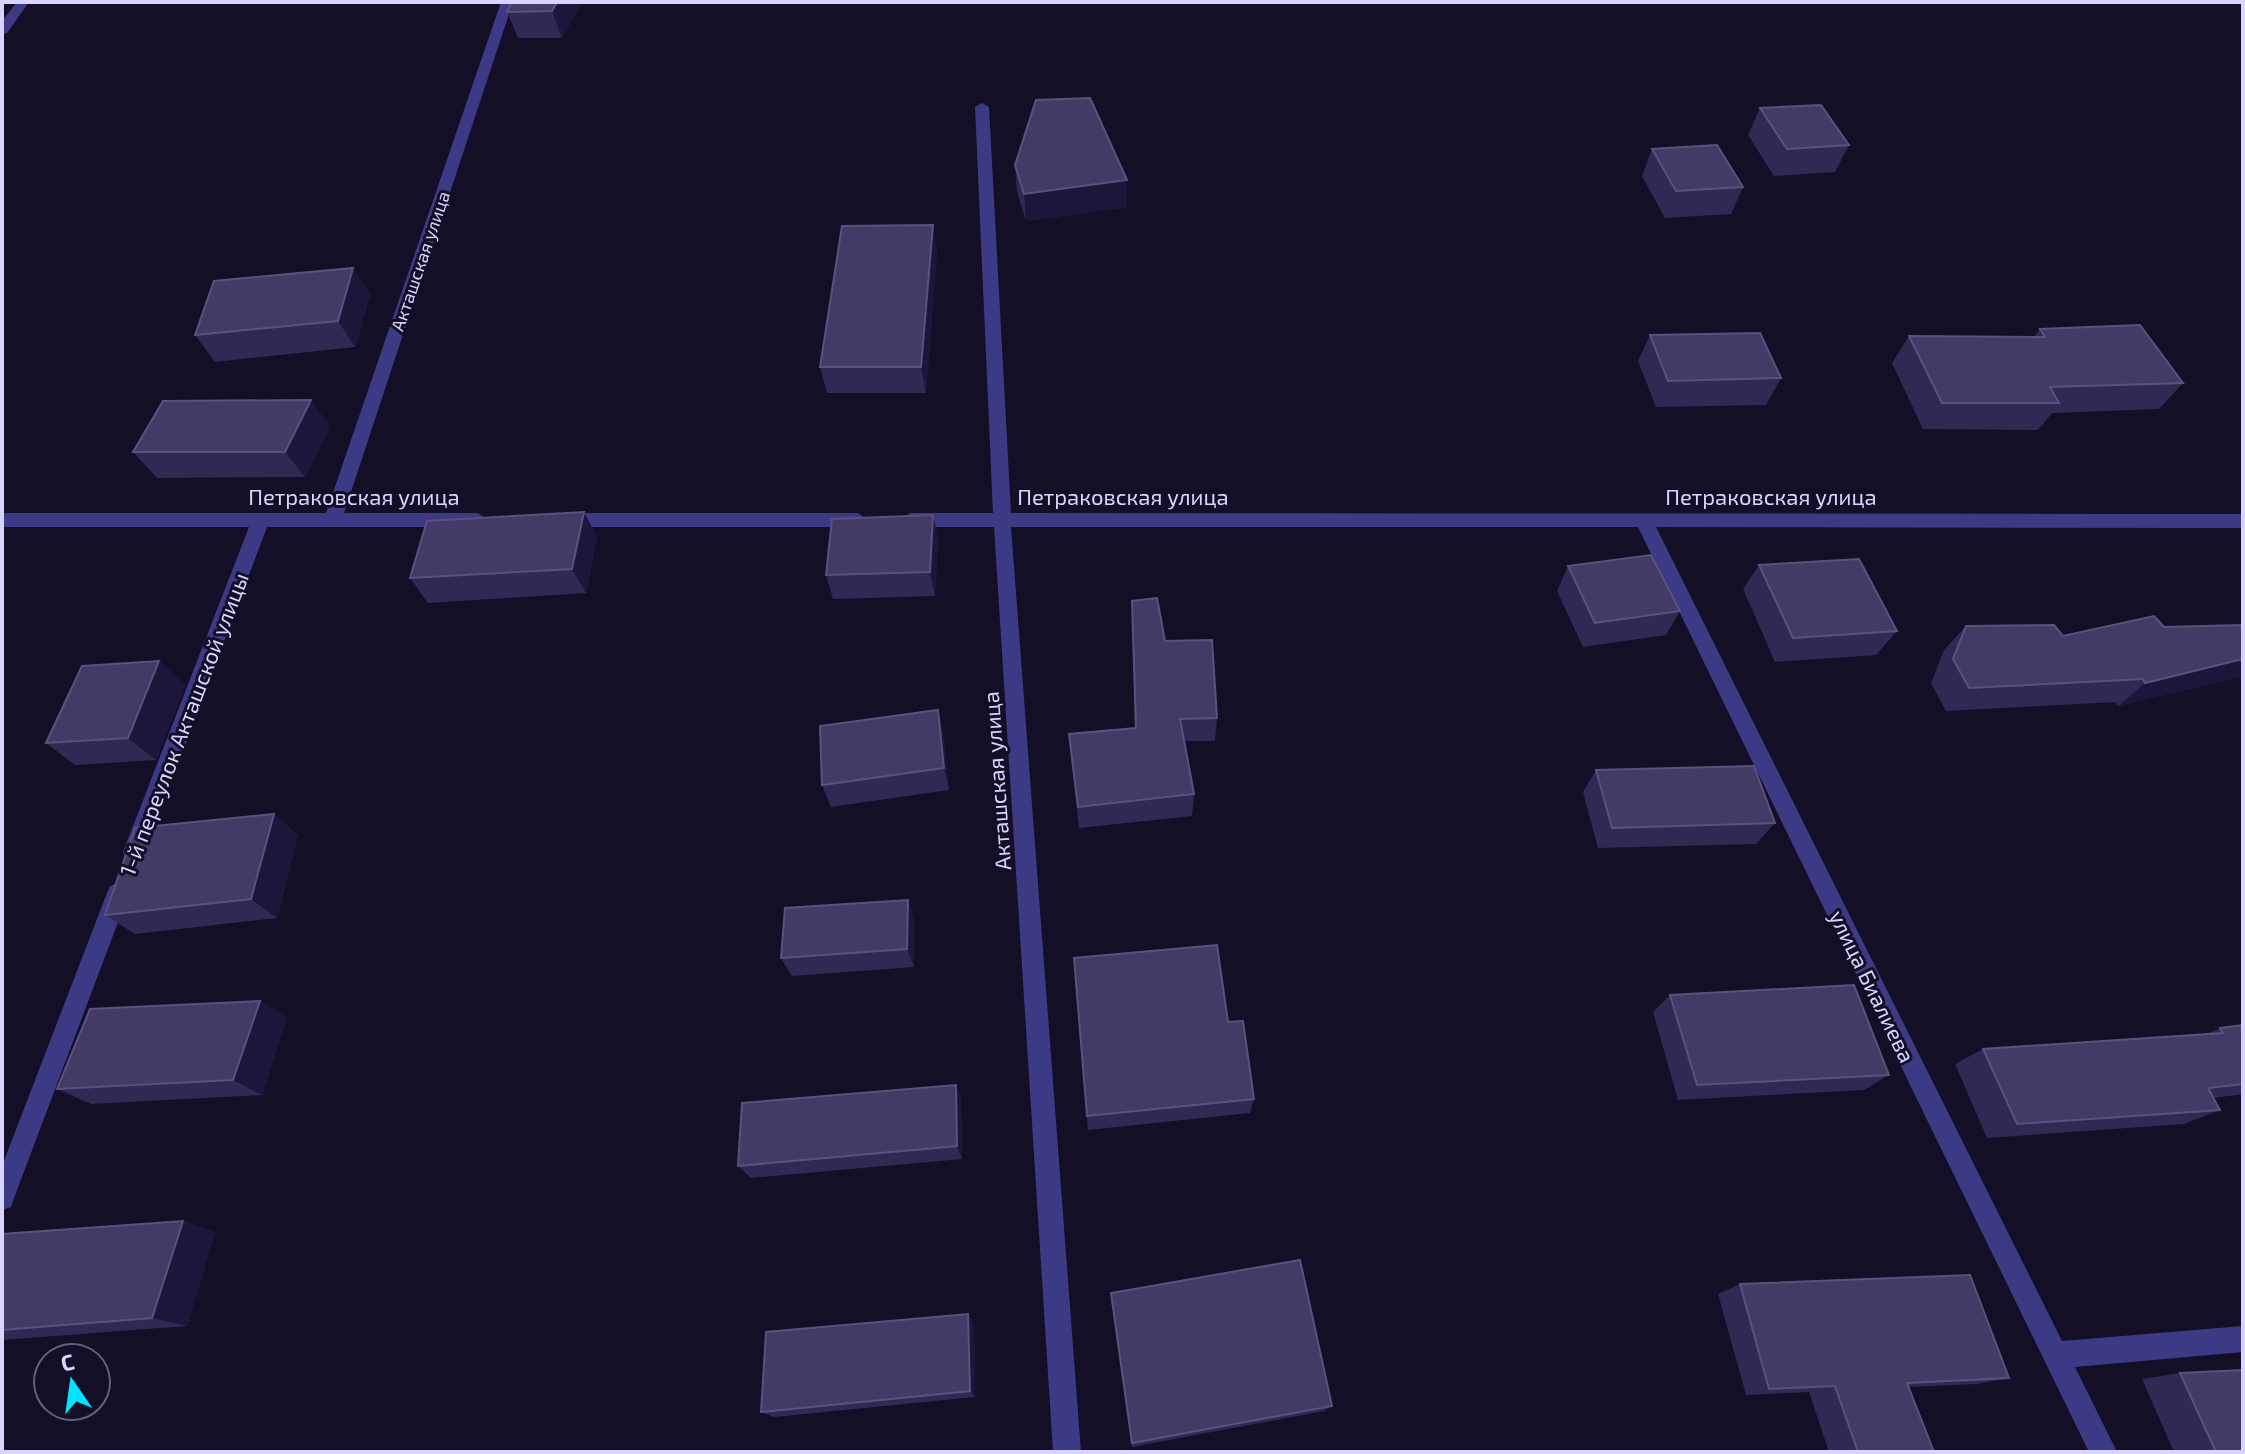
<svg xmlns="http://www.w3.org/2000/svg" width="2245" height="1454" font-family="'Exo 2',sans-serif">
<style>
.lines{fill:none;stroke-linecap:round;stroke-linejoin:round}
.minor{fill:#3d3a85;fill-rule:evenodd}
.wall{fill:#312854}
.shaded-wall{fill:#1d163a}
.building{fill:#433a66;stroke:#5a527e;stroke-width:2}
.labels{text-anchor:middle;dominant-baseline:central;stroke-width:6;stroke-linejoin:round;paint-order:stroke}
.far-street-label{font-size:18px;fill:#d9d4ff;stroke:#130f26}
.street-label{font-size:22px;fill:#d9d4ff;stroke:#130f26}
</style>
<rect width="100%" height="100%" fill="#130f26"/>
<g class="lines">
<!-- minor -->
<g class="minor">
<path d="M17,2H29L7,33L2,34V21Z"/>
<path d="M501,2H513L344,513H478L487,520L478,527H267L145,852L142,859L134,862L126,859L123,852L249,527H2V513H326Z"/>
<path d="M982,103L989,107L1011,513L2243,514V528L1656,527L2062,1341L2243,1326V1352L2075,1367L2117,1452H2089L1638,527H1011L1081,1452H1053L994,527H910L901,520L910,513H993L975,107Z"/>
<path d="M562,513H858L867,520L858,527H562L553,520Z"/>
<path d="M118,883L126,886L129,893L14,1198L11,1207L2,1210V1166L107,893L110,886Z"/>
</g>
</g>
<!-- wall -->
<g class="wall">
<path d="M512,2H582L562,38H518L507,12Z"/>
<path d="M1760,108L1849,145L1835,172L1774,176L1748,135Z"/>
<path d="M1652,149L1743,187L1731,214L1665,218L1642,176Z"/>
<path d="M1015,165L1127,180V207L1026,221L1017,192Z"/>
<path d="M937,251L926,393H827L820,367Z"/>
<path d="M353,268L370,295L355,347L215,362L195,335Z"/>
<path d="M2040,329L2183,383L2159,409L2052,413L2038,430L1923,429L1892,363L1909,336L2034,337Z"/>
<path d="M1650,335L1781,378L1766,405L1656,407L1638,361Z"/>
<path d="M330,426L305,477L157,478L133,452Z"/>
<path d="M584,512L597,537L586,593L428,603L410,578Z"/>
<path d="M933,515L938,540L935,596L833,599L826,575Z"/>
<path d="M1759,565L1897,631L1876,655L1775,662L1743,589Z"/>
<path d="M1568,566L1680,611L1666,635L1583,647L1557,591Z"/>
<path d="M1132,601L1165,641L1217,718L1215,741H1184L1194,794L1192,816L1079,828L1069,734L1135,728Z"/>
<path d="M2243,625V676L2118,706L2115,702L1946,711L1931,683L1944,650L1966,626L2063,636L2164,627Z"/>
<path d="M159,661L185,685L156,760L75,765L46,743Z"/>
<path d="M938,710L943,733L949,790L831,807L822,785Z"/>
<path d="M1596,770L1775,823L1756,844L1598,848L1583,792Z"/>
<path d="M274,814L298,835L277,918L135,934L105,915Z"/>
<path d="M908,900L914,919V967L792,976L781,958Z"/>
<path d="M1074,958L1228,1022L1254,1099L1250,1113L1088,1130Z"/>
<path d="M1670,995L1889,1075L1864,1090L1678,1100L1653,1012Z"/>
<path d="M260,1001L287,1018L262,1095L91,1104L57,1089Z"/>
<path d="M2243,1025V1094L2214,1098L2220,1110L2184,1124L1987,1138L1955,1064L1983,1049L2204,1035L2220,1028Z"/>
<path d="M956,1085L961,1099L962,1159L751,1178L738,1166Z"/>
<path d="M183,1221L215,1232L187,1326L2,1340V1234Z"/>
<path d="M1740,1284L2009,1378L1977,1384L1909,1387L1934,1452H1829L1809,1392L1746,1395L1718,1294Z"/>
<path d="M1111,1293L1332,1406L1324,1411L1132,1447Z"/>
<path d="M974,1322L975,1397L774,1417L761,1412Z"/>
<path d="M2180,1373L2243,1452H2174L2142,1379Z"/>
</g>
<!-- shaded-wall -->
<g class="shaded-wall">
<path d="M557,2H582L562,38L552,11Z"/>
<path d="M1127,180V207L1026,221L1024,194Z"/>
<path d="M933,225L937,251L926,393L921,367Z"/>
<path d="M353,268L370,295L355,347L338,321Z"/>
<path d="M311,400L330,426L305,477L285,452Z"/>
<path d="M584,512L597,537L586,593L572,569Z"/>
<path d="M933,515L938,540L935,596L930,572Z"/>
<path d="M2243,659V676L2118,706L2145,683Z"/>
<path d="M159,661L185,685L156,760L128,738Z"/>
<path d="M938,710L943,733L949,790L944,768Z"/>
<path d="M274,814L298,835L277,918L251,899Z"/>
<path d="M908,900L914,919V967L907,949Z"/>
<path d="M260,1001L287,1018L262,1095L233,1080Z"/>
<path d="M956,1085L961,1099L962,1159L957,1146Z"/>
<path d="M183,1221L215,1232L187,1326L152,1318Z"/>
<path d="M968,1314L974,1322L975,1397L970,1391Z"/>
</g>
<!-- building -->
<g class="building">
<path d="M512,2H557L552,11L507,12Z"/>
<path d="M1090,98L1127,180L1024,194L1015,165L1036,100Z"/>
<path d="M1821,105L1849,145L1787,149L1760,108Z"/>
<path d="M1717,145L1743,187L1676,191L1652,149Z"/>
<path d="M933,225L921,367H820L842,226Z"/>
<path d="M353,268L338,321L195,335L214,281Z"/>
<path d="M2140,325L2183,383L2050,387L2059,403H1942L1909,336L2045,337L2040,329Z"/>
<path d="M1760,333L1781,378L1668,381L1650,335Z"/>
<path d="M311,400L285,452H133L163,401Z"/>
<path d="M584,512L572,569L410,578L427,521Z"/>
<path d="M933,515L930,572L826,575L832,519Z"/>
<path d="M1651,555L1680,611L1595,623L1568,566Z"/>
<path d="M1859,559L1897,631L1793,638L1759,565Z"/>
<path d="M1157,598L1165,641L1212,640L1217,718L1180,719L1194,794L1078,807L1069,734L1136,728L1132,601Z"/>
<path d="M2154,616L2164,627L2243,625V659L2145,683L2143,679L1969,688L1953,659L1966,626L2054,625L2063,636Z"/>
<path d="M159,661L128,738L46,743L82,666Z"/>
<path d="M938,710L944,768L822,785L820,726Z"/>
<path d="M1754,766L1775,823L1612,828L1596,770Z"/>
<path d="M274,814L251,899L105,915L135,828Z"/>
<path d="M908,900L907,949L781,958L785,908Z"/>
<path d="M1217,945L1228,1022L1243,1021L1254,1099L1087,1116L1074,958Z"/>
<path d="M1854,985L1889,1075L1697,1085L1670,995Z"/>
<path d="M260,1001L233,1080L57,1089L90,1009Z"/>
<path d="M2243,1025V1084L2208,1088L2220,1110L2017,1124L1983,1049L2223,1033L2220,1028Z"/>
<path d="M956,1085L957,1146L738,1166L742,1103Z"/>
<path d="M183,1221L152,1318L2,1330V1234Z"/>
<path d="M1300,1260L1332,1406L1132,1443L1111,1293Z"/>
<path d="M1970,1275L2009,1378L1907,1383L1934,1452H1858L1835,1386L1769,1389L1740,1284Z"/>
<path d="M968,1314L970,1391L761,1412L766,1332Z"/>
<path d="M2243,1370V1452H2216L2180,1373Z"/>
</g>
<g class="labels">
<!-- far-street labels -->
<g class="far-street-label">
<text transform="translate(420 261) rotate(-71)">Акташская улица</text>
</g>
<!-- street labels -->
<g class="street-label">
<text x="354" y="496">Петраковская улица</text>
<text x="1123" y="496">Петраковская улица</text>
<text x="1771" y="496">Петраковская улица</text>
<text transform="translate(183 724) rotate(-69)">1-й переулок Акташской улицы</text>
<text transform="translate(996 781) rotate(-94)">Акташская улица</text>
<text transform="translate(1873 986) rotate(64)">улица Биалиева</text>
</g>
</g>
<!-- border -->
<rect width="2245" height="1454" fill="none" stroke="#d9d4ff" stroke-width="8"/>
<!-- north arrow -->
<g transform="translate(72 1382) rotate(347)"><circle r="38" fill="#130f26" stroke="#625e7d" stroke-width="2"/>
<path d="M0-6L14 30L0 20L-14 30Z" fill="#00e5ff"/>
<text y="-12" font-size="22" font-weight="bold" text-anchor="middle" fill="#d9d4ff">С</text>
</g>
</svg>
